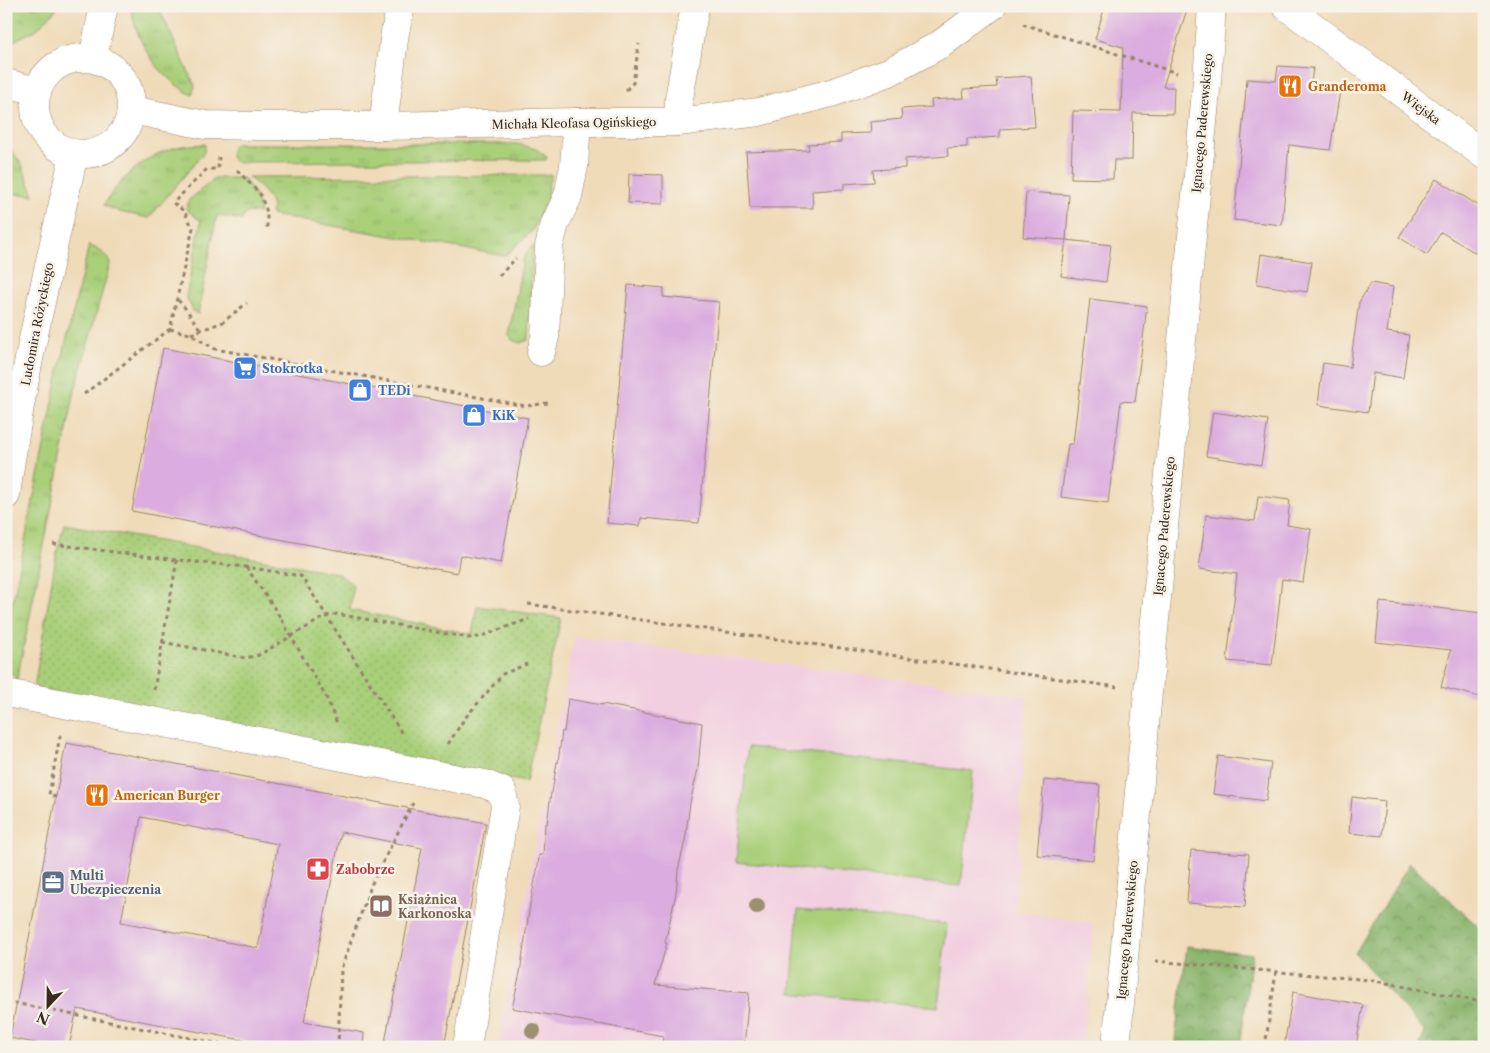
<svg xmlns="http://www.w3.org/2000/svg" width="1490" height="1053" font-family="'Libre Caslon Text',serif">
<style>
.built{fill:#f2cfe0}
.grass{fill:url(#grass-tufts);stroke:#727c4c}
.forest{fill:url(#forest-crowns);stroke:#606e44}
.park{fill:url(#park-dots);stroke:#727c4c}
.garden{fill:#a9cf79;stroke:#727c4c}
.building{fill:#daacdf;fill-rule:evenodd}
.lines{fill:none;stroke-linecap:round;stroke-linejoin:round}
.minor-casing{stroke:#96826c;stroke-width:29}
.path{stroke:#96826c;stroke-width:3;stroke-dasharray:4 4;stroke-linecap:butt}
.minor{stroke:#fff;stroke-width:28}
.tree{fill:#9b9070}
.labels{text-anchor:middle;dominant-baseline:central;stroke-width:5;stroke-linejoin:round;paint-order:stroke}
.food-label{font-size:12px;font-weight:bold;fill:#c56008;stroke:#f7f3e8;text-anchor:start}
.street-label{font-size:12px;fill:#3b2a1e;stroke:#f7f3e8}
.shop-label{font-size:12px;font-weight:bold;fill:#366cbe;stroke:#f7f3e8;text-anchor:start}
.health-label{font-size:12px;font-weight:bold;fill:#be3a42;stroke:#f7f3e8;text-anchor:start}
.service-label{font-size:12px;font-weight:bold;fill:#4e5e75;stroke:#f7f3e8;text-anchor:start}
.education-label{font-size:12px;font-weight:bold;fill:#785e54;stroke:#f7f3e8;text-anchor:start}
</style>
<defs>
<pattern id="grass-tufts" width="24" height="20" patternUnits="userSpaceOnUse" patternTransform="scale(1.25)"><rect width="24" height="20" fill="#a9cf79"/><path d="M3 7l-1-3M5 7V3M7 7l1-3M15 17l-1-3M17 17v-4M19 17l1-3" fill="none" stroke="#92b268"/></pattern>
<pattern id="forest-crowns" width="20" height="18" patternUnits="userSpaceOnUse" patternTransform="scale(1.25)"><rect width="20" height="18" fill="#86b269"/><path d="M2 6a3 3 0 1 1 6 0M12 15a3 3 0 1 1 6 0" fill="none" stroke="#6f9156"/></pattern>
<pattern id="park-dots" width="8" height="8" patternUnits="userSpaceOnUse" patternTransform="scale(1.25)"><rect width="8" height="8" fill="#a9cf79"/><path d="M2 2h.1M6 6h.1" fill="none" stroke="#92b268" stroke-width="1.8" stroke-linecap="round"/></pattern>
</defs>
<rect width="100%" height="100%" fill="#f7f3e8"/>
<filter id="ink" filterUnits="userSpaceOnUse"><feTurbulence type="fractalNoise" baseFrequency=".02" numOctaves="2"/><feDisplacementMap in="SourceGraphic" scale="10" xChannelSelector="R" yChannelSelector="G"/><feConvolveMatrix kernelMatrix="1 2 1 2 8 2 1 2 1" color-interpolation-filters="sRGB"/></filter>
<filter id="wash" filterUnits="userSpaceOnUse"><feTurbulence type="fractalNoise" baseFrequency=".0096" numOctaves="4" result="noise"/><feDisplacementMap in="SourceGraphic" scale="20" xChannelSelector="R" yChannelSelector="G"/><feGaussianBlur stdDeviation="1.12" result="paint"/><feColorMatrix in="noise" values="0 0 0 0 0 0 0 0 0 0 0 0 0 0 0 0 0 1.4 0 .05"/><feComposite in="paint" operator="in"/></filter>
<g filter="url(#wash)">
<rect width="100%" height="100%" fill="#f0dbb9"/>
<!-- built -->
<path class="built" d="M574,637L1027,696L1015,911L1094,923L1083,1047H498Z"/>
<!-- grass -->
<g class="grass">
<path d="M11,6H59L37,29L6,45V10Z"/>
<path d="M131,6H158L195,86L192,95C159,77 136,44 131,6Z"/>
<path d="M6,143L22,165L34,195L16,194L6,192Z"/>
<path d="M205,144L204,152L195,163L149,218L120,212L104,205C121,177 148,152 182,146C189,145 197,145 205,144Z"/>
<path d="M235,144H518L536,149L547,157L546,160L236,162C229,158 229,150 235,144Z"/>
<path d="M552,175L548,185L547,202L540,212L533,230L505,256L271,215C276,200 258,185 248,177Z"/>
<path d="M215,178H243C252,189 258,198 260,213L248,212L244,215L242,220L217,215L198,314L194,312L186,297L201,221L186,209L189,200Z"/>
<path d="M89,245C99,250 106,253 110,264L75,390L17,680L6,666V635L59,372Z"/>
<path d="M533,245L529,337L528,340L520,343L512,340L509,335L523,259Z"/>
</g>
<!-- forest -->
<g class="forest">
<path d="M1410,863L1484,932V1047H1419L1425,1032L1355,953Z"/>
<path d="M1187,946L1252,954L1240,1047H1174Z"/>
</g>
<!-- park -->
<path class="park" d="M64,524L337,573L353,585L350,610L472,634L477,606L561,618L526,782L34,688L56,556Z"/>
<!-- garden -->
<g class="garden">
<path d="M748,747L973,771L961,886L736,862Z"/>
<path d="M798,910L947,924L938,1007L791,993Z"/>
</g>
<g id="blocks">
<!-- building -->
<g class="building">
<path d="M1105,6H1188L1163,87H1174L1173,114L1133,113L1132,160H1114L1113,179L1071,178L1073,111L1121,112L1123,47L1095,39Z"/>
<path d="M1278,66L1313,68L1311,83L1341,86L1330,150L1289,145L1282,225L1234,220L1247,79L1276,81Z"/>
<path d="M1031,76L1035,127L1000,129V137L967,139V147L947,148L948,156L905,159V168L873,170L874,182L844,184V189L812,191L813,208H750L746,152L809,150L808,144L841,142V134L871,133L870,122L902,119L901,109L932,107L931,100L964,98L963,89L997,87L996,78Z"/>
<path d="M629,174L663,175V204L628,203Z"/>
<path d="M1436,179L1484,209V258L1441,232L1427,255L1399,237Z"/>
<path d="M1026,192L1069,195L1066,240L1023,237Z"/>
<path d="M1066,240L1111,245L1106,282L1061,276Z"/>
<path d="M1261,254L1312,262L1307,292L1257,284Z"/>
<path d="M1371,283L1393,287L1387,332L1409,335L1403,378L1373,373L1368,412L1318,405L1323,363L1350,367L1359,302Z"/>
<path d="M628,285L664,288L663,297L719,302L699,523L641,518L640,526L607,523Z"/>
<path d="M1090,299L1147,306L1135,402L1121,401L1108,503L1061,497L1068,444H1073Z"/>
<path d="M163,348L528,418L501,563L460,555L457,573L132,511Z"/>
<path d="M1213,412L1268,420L1261,465L1206,456Z"/>
<path d="M1258,496L1290,500L1287,525L1311,529L1303,582L1282,579L1272,665L1227,661L1237,574L1199,569L1206,515L1255,521Z"/>
<path d="M1380,602L1484,613V698L1441,687L1451,650L1376,642Z"/>
<path d="M568,699L602,705V704L702,723L698,769L690,803L685,841L678,870L676,893L665,943H667L655,985L749,993L744,1047H662L663,1036L512,1008L520,973L530,904L538,866L539,855H543L545,824H547L551,793H552L557,762L558,763L562,731L564,732Z"/>
<path d="M66,743L486,823L444,1047H384L422,848L341,832L304,1022L364,1033L363,1047H280L77,1009L69,1047H55L10,1038ZM141,817L278,844L258,948L121,922Z"/>
<path d="M1218,756L1271,763L1266,801L1213,794Z"/>
<path d="M1044,780L1100,785L1093,860L1037,855Z"/>
<path d="M1352,797L1385,801L1382,836L1349,833Z"/>
<path d="M1191,850L1249,854L1245,907L1187,903Z"/>
<path d="M1293,992L1363,1005L1356,1047H1284Z"/>
</g>
</g>
</g>
<g filter="url(#ink)">
<use href="#blocks" fill-opacity="0" stroke="#96826c" stroke-width="1"/>
<g class="lines">
<!-- minor casing -->
<g class="minor-casing">
<g id="minor">
<path d="M1286,6L1484,155"/>
<circle cx="83" cy="106" r="48"/>
<path d="M93,58L104,6"/>
<path d="M6,83L37,91"/>
<path d="M132,110L205,125L259,126H383L577,122H678L759,112L831,93L889,72L941,44L992,6"/>
<path d="M678,122L679,99L695,6"/>
<path d="M383,126L395,32L401,6"/>
<path d="M541,352L545,337L549,246L555,224L568,196L574,166L577,122"/>
<path d="M6,495C21,380 49,267 74,154"/>
<path d="M6,693L485,784L502,791L505,806L502,825L467,1047"/>
<path d="M1116,1047L1148,692L1207,81L1212,6"/>
</g>
</g>
<!-- path -->
<g class="path">
<path d="M1023,24L1177,73"/>
<path d="M626,90L633,83L639,44"/>
<path d="M237,170L260,194L267,212V231"/>
<path d="M499,276L516,258"/>
<path d="M178,300C187,309 193,320 201,330"/>
<path d="M170,329L190,334L215,349L526,406L548,403"/>
<path d="M191,334L223,322L247,303"/>
<path d="M84,394L170,329L193,228L184,211L173,203L207,169H218L219,157"/>
<path d="M53,544L177,560L246,567L301,576L403,735"/>
<path d="M246,567L277,612L326,697L337,723"/>
<path d="M528,604L1117,687"/>
<path d="M162,642L245,658L259,655L326,616L337,614L469,638L479,637L529,619"/>
<path d="M154,690L177,560"/>
<path d="M448,744L465,718L503,674L527,664"/>
<path d="M56,797L49,795L60,736H59"/>
<path d="M1155,961L1370,980L1484,1002"/>
<path d="M6,1005L14,1003L235,1047"/>
<path d="M338,1047L341,969L372,883L413,803"/>
<path d="M1265,1047L1276,972"/>
</g>
<!-- minor -->
<use href="#minor" class="minor"/>
</g>
<!-- trees -->
<g class="tree">
<circle cx="757" cy="906" r="8"/>
<circle cx="533" cy="1031" r="8"/>
</g>
</g>
<!-- icons -->
<defs>
<g id="restaurant-square" transform="scale(1.25)"><rect x="-9" y="-9" width="18" height="18" rx="4" fill="#e8710a" stroke="#f7f3e8"/><path d="M-5-6h1v4h1v-4h1v4h1v-4h1v5L-1.5 .5V6h-2V.5L-5-1ZM5-6V6H3V1.5H1.5Q1.5-4 5-6Z" fill="#fff"/></g>
<g id="supermarket-square" transform="scale(1.25)"><rect x="-9" y="-9" width="18" height="18" rx="4" fill="#3f7fe0" stroke="#f7f3e8"/><path d="M-6-5.5h2.5l.6 2H6L4.5 2H-2.5L-4.4-4H-6ZM-1.5 3.2a1.3 1.3 0 1 0 .1 0ZM3 3.2a1.3 1.3 0 1 0 .1 0Z" fill="#fff"/></g>
<g id="shop-square" transform="scale(1.25)"><rect x="-9" y="-9" width="18" height="18" rx="4" fill="#3f7fe0" stroke="#f7f3e8"/><path d="M-5-2.5h2.3a2.7 3.5 0 0 1 5.4 0H5L5.5 6h-11ZM-1.5-2.5h3a1.5 2.3 0 0 0-3 0Z" fill="#fff"/></g>
<g id="pharmacy-square" transform="scale(1.25)"><rect x="-9" y="-9" width="18" height="18" rx="4" fill="#e0444e" stroke="#f7f3e8"/><path d="M-2-6h4v4h4v4h-4v4h-4v-4h-4v-4h4Z" fill="#fff"/></g>
<g id="office-square" transform="scale(1.25)"><rect x="-9" y="-9" width="18" height="18" rx="4" fill="#5c6f8a" stroke="#f7f3e8"/><path d="M-6-3h4V-5.5h4V-3h4V5H-6ZM-1-4.5V-3h2v-1.5ZM-6 0V1H6V0Z" fill="#fff"/></g>
<g id="library-square" transform="scale(1.25)"><rect x="-9" y="-9" width="18" height="18" rx="4" fill="#8d6e63" stroke="#f7f3e8"/><path d="M-6-4Q-3-5.5-.7-3.5V5Q-3 3-6 4ZM6-4Q3-5.5 .7-3.5V5Q3 3 6 4Z" fill="#fff"/></g>
</defs>
<g fill-rule="evenodd">
<use href="#restaurant-square" x="1290" y="86"/>
<use href="#supermarket-square" x="245" y="368"/>
<use href="#shop-square" x="360" y="390"/>
<use href="#shop-square" x="474" y="415"/>
<use href="#restaurant-square" x="97" y="795"/>
<use href="#pharmacy-square" x="318" y="869"/>
<use href="#office-square" x="53" y="882"/>
<use href="#library-square" x="381" y="906"/>
</g>
<g class="labels">
<!-- food labels -->
<g class="food-label">
<text x="1308" y="86">Granderoma</text>
<text x="114" y="795">American Burger</text>
</g>
<!-- street labels -->
<g class="street-label">
<text transform="translate(1421 108) rotate(37)">Wiejska</text>
<text transform="translate(574 123) rotate(-1)">Michała Kleofasa Ogińskiego</text>
<text transform="translate(1202 123) rotate(-85)">Ignacego Paderewskiego</text>
<text transform="translate(37 324) rotate(-79)">Ludomira Różyckiego</text>
<text transform="translate(1164 526) rotate(-85)">Ignacego Paderewskiego</text>
<text transform="translate(1127 930) rotate(-85)">Ignacego Paderewskiego</text>
</g>
<!-- shop labels -->
<g class="shop-label">
<text x="262" y="368">Stokrotka</text>
<text x="378" y="390">TEDi</text>
<text x="492" y="415">KiK</text>
</g>
<!-- health labels -->
<g class="health-label">
<text x="336" y="869">Zabobrze</text>
</g>
<!-- service labels -->
<g class="service-label">
<text x="70" y="875">Multi<tspan x="70" dy="14">Ubezpieczenia</tspan></text>
</g>
<!-- education labels -->
<g class="education-label">
<text x="398" y="899">Książnica<tspan x="398" dy="14">Karkonoska</tspan></text>
</g>
</g>
<!-- margin -->
<rect width="1490" height="1053" fill="none" stroke="#f7f3e8" stroke-width="25"/>
<!-- north arrow -->
<g transform="translate(48 1006) rotate(202)" stroke="#f7f3e8" stroke-width="4" paint-order="stroke">
<path d="M0-4L9 19L0 12L-9 19Z" fill="#3b2a1e"/>
<text y="-8" font-size="14" font-weight="bold" text-anchor="middle" fill="#3b2a1e">N</text>
</g>
</svg>
